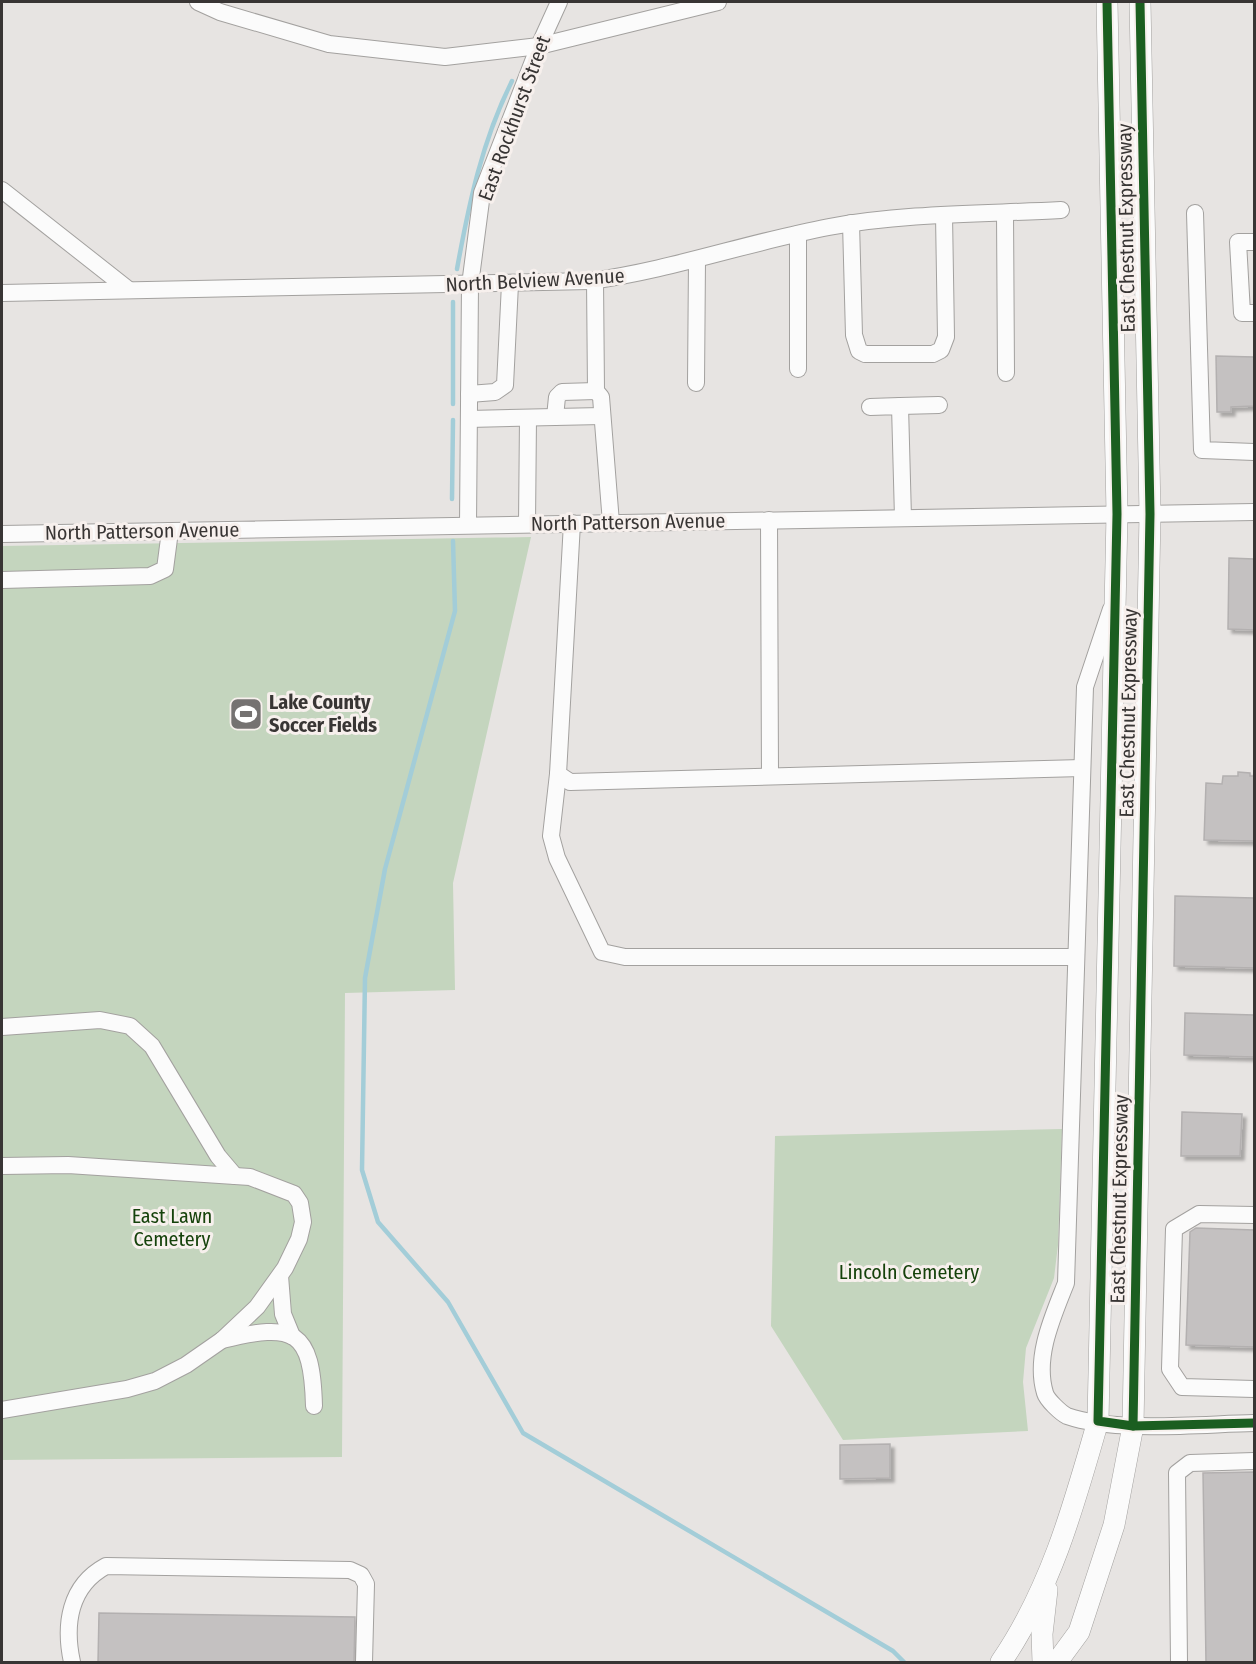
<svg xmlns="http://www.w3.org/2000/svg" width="1256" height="1664" font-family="'Fira Sans Condensed',sans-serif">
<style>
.green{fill:#c4d5be}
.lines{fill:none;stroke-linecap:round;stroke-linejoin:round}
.stream{stroke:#a3cdd8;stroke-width:4.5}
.building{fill:#c4c1c1;stroke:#b3b0b0;stroke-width:1.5;filter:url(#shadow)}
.minor-casing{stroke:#a3a19f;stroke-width:18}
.major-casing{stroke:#a3a19f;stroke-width:22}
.minor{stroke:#fbfbfb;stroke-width:16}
.major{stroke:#fbfbfb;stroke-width:21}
.cycleway-casing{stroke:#f7f0ed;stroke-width:13}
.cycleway{stroke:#1b5e20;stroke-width:9}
.labels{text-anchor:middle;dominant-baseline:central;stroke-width:6;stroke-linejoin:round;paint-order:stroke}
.street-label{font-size:20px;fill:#383534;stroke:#f7f0ed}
.poi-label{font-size:20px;font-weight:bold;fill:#383534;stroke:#f7f0ed;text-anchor:start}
.park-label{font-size:20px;fill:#15420b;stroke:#f7f0ed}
</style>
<defs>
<filter id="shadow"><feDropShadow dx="4" dy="4" stdDeviation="1.5" flood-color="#0004"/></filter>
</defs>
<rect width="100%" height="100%" fill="#e7e4e2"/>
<!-- green -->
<g class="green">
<path d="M531,537L453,883L455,990L345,993L342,1457L2,1460V546Z"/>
<path d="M1062,1129L1058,1245L1054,1278L1026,1348L1023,1382L1028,1431L843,1440L771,1326L775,1136Z"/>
</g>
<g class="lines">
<!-- stream -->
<g class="stream">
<path d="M457,269C469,203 482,141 512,81"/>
<path d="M453,404V302"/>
<path d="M452,499L453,420"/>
<path d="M453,541L455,611L385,869L365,978L362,1170L378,1222L448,1302L523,1433L893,1651L904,1662"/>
</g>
</g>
<!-- building -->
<g class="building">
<path d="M1216,356L1254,357V406L1231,407V412H1217Z"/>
<path d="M1229,558L1254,559V630L1228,629Z"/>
<path d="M1238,772L1250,773V776H1254V841L1204,840L1206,783L1222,784L1223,776H1238Z"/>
<path d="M1175,896L1254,898V968L1174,966Z"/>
<path d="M1185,1013L1254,1015V1057L1184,1055Z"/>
<path d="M1182,1112L1242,1114L1240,1156H1181Z"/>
<path d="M1196,1228L1254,1230V1347L1186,1345L1190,1232Z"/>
<path d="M890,1444V1478L840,1479V1445Z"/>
<path d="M1254,1472V1662H1206L1203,1473Z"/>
<path d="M99,1613L355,1617L354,1662H98Z"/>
</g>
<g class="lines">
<!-- minor casing -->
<g class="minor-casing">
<g id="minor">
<path d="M198,2L220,12L329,44L445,57L539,46L718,2"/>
<path d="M2,190L129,290"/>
<path d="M1005,213L1006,373"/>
<path d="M1195,213L1202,450L1254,452"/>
<path d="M851,223L854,335L859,351L865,354H933L941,350L946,337L944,215"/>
<path d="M798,234V369"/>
<path d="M1254,242H1238L1242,313H1254"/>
<path d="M595,280L596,391L601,397L611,523"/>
<path d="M2,293L590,281C671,270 749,242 829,227C905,213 984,214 1061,210"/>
<path d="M696,383L697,260"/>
<path d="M469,394L495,392L505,385L510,284"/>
<path d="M900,406L939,405"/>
<path d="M870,407L900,406L903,518"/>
<path d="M555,417L557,397L562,392L596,391"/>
<path d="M469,419L602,416"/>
<path d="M769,520L770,776"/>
<path d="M572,523L558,774L570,782L1082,768"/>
<path d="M527,524L528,418"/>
<path d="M468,525L470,285L482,193L539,46L559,2"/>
<path d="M2,534L1254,512"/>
<path d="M2,580L150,576L165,569L170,531"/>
<path d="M1111,609L1085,687L1066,1283C1053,1316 1034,1357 1045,1393C1047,1400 1061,1413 1067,1416C1116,1433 1201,1424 1254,1423"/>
<path d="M558,774L551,836L557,858L602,952L625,957H1076"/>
<path d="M2,1027L100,1020L130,1026L152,1046L218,1156L235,1176"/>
<path d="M2,1166L68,1165L250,1177L294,1194L300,1203L303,1222L299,1239L285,1268L257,1307L222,1340L186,1365L155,1381L127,1389L2,1410"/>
<path d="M1254,1215L1199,1214L1174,1229L1170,1369L1182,1387L1254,1389"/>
<path d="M280,1276L283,1314L292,1336"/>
<path d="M222,1340C295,1322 312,1330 314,1406"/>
<path d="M72,1662C64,1625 69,1586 106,1566L350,1570L361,1575L366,1584L364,1662"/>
<path d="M1179,1662L1177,1473L1190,1463L1254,1461"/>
</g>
</g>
<!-- major casing -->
<g class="major-casing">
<g id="major">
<path d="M1001,1662C1051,1589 1074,1505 1098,1421L1117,514L1107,2"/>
<path d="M1043,1662L1042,1634L1047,1590"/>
<path d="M1057,1662L1079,1632L1114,1525L1133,1426L1150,514L1140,2"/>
</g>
</g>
<!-- minor -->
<use href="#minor" class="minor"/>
<!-- major -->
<use href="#major" class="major"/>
<!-- cycleway casing -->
<g class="cycleway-casing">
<g id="cycleway">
<path d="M1107,2L1117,514L1098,1421L1133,1426L1254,1423"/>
<path d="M1133,1426L1150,514L1140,2"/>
</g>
</g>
<!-- cycleway -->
<use href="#cycleway" class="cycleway"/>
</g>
<!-- icons -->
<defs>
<g id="stadium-square" transform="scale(1.725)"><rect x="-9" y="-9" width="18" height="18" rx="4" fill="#757271" stroke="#f7f0ed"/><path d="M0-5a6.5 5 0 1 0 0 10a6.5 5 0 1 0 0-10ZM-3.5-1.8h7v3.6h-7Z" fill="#fff"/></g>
</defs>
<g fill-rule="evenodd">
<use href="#stadium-square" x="246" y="714"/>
</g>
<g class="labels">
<!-- street labels -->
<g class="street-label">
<text transform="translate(514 118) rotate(-70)">East Rockhurst Street</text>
<text transform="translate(1126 228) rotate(-91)">East Chestnut Expressway</text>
<text transform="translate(535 280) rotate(-3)">North Belview Avenue</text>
<text transform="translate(628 522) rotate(-1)">North Patterson Avenue</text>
<text transform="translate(142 531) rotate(-1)">North Patterson Avenue</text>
<text transform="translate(1128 713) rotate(-89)">East Chestnut Expressway</text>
<text transform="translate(1119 1199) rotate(-89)">East Chestnut Expressway</text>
</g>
<!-- poi labels -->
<g class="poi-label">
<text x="269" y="702">Lake County<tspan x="269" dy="23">Soccer Fields</tspan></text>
</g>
<!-- park labels -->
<g class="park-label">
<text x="172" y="1216">East Lawn<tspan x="172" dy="23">Cemetery</tspan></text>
<text x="909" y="1272">Lincoln Cemetery</text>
</g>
</g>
<!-- border -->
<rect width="1256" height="1664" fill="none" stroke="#383534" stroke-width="6"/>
</svg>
